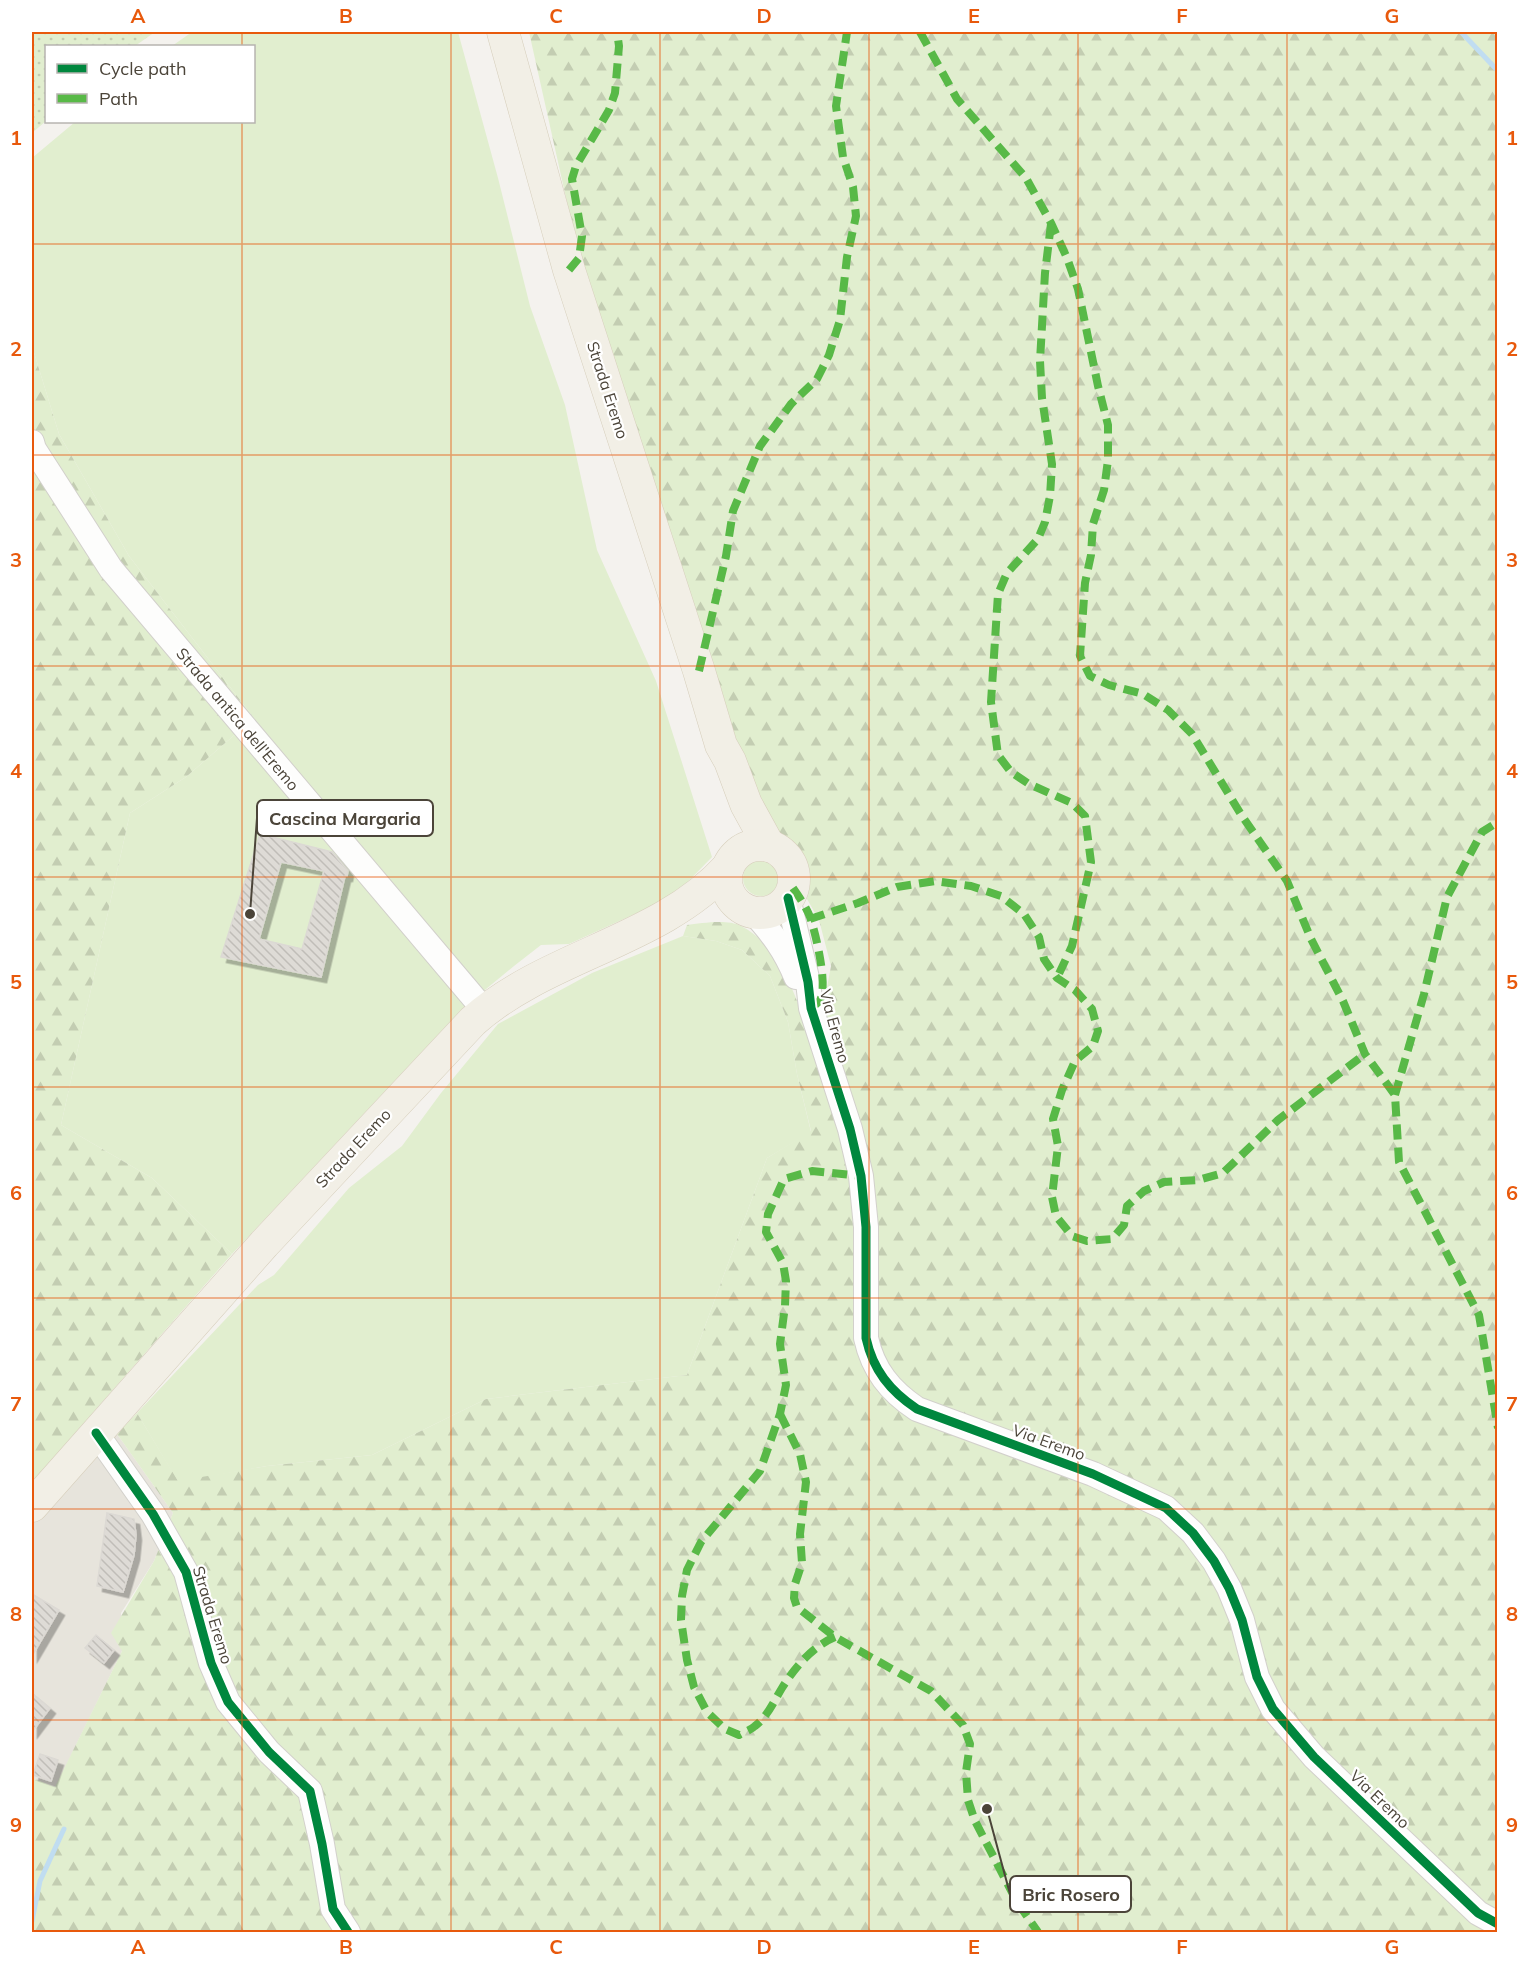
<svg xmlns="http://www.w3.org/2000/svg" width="1529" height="1964" font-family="Mulish,sans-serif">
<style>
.residential{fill:#e7e4dc}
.green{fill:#e1eecf}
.forest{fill:url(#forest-firs)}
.park{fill:url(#park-dots)}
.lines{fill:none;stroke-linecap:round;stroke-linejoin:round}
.stream{stroke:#c0ddf1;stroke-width:5}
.building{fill:url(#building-back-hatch);stroke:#dcd9d4;stroke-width:1.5;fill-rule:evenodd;filter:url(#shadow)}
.minor-casing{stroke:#d2d0cb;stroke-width:26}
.major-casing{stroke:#d6cebb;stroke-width:33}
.minor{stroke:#fdfdfc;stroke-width:24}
.major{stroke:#f2efe6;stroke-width:32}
.quiet{stroke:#58b947;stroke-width:8;stroke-dasharray:15 8;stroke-linecap:butt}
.cycleway-casing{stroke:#fff;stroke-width:13}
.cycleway{stroke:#00873e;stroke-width:9}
.grid{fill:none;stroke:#e8590c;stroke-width:1.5;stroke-opacity:0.55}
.labels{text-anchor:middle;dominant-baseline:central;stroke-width:4.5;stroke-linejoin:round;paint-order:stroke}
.street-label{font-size:16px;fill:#4b4439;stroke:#fff}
.leader{fill:none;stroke:#4b4439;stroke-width:2}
.callout-dot{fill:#4b4439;stroke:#fff;stroke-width:2}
.callout{fill:#fff;stroke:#4b4439;stroke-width:2}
.callout-label{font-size:18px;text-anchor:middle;font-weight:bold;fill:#4b4439}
.neatline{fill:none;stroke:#e8590c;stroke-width:2}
.grid-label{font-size:20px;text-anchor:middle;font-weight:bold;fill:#e8590c}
</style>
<defs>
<pattern id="forest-firs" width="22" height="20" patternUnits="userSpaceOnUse" patternTransform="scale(1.5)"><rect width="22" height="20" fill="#e1eecf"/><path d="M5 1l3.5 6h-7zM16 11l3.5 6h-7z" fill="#c3cdb2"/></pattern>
<pattern id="park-dots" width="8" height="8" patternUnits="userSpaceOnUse" patternTransform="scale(1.5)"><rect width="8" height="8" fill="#e1eecf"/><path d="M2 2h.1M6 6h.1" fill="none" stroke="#c3cdb2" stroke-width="1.8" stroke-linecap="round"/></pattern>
<pattern id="building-back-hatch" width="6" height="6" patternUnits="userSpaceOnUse" patternTransform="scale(1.5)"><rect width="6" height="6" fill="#dedbd6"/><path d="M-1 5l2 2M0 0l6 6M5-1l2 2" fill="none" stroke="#c0bdb8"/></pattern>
<filter id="shadow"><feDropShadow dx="5.5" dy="5.5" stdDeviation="0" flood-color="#0004"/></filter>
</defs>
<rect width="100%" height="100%" fill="#f4f2ee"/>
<!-- residential -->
<path class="residential" d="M92,1415L117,1434L173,1513L154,1561L121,1613L122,1651L55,1788L32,1778V1482Z"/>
<!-- green -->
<g class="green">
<path d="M192,32H458L498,178L530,306L565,405L597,550L656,681L712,857L674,896L569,944L541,945L514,966L463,1008L232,1254L152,1178L61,1125L130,813L186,777L254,718L129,556L59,434L32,346V158L75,122H254V46H172Z"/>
<circle cx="761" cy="878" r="18"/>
<path d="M683,936L716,941L742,950L770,976L788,1022L797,1074L811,1132L767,1158L687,1375L486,1399L372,1455L267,1466L178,1482L137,1413L258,1285L274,1275L349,1188L402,1146L441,1093L498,1024L592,973Z"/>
</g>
<!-- forest -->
<g class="forest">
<path d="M529,32H1497V1932H32V1778L55,1787L122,1651L111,1633L154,1561L173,1513L117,1434L137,1413L178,1481L267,1466L372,1455L486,1399L687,1375L767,1158L811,1131L797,1074L788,1022L770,976L742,950L716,941L683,936L687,925C702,923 728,919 741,926C783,947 797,1002 812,1042L823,1019L825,998L831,966L819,920L807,899L808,871L806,860L798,851L759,813L585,283Z"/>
<path d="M32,346L59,434L129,556L254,718L186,777L130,813L61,1125L152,1178L232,1254L32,1482Z"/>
</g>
<!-- park -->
<path class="park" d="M32,32H155L135,46H46V121L32,133Z"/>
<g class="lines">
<!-- stream -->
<g class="stream">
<path d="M1461,32L1498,71"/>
<path d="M32,1921L40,1881L64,1829"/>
</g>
</g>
<!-- building -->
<g class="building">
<path d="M260,834L332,852L348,871L347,876H345L321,977L221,957ZM281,862L324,871L302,949L259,939Z"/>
<path d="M107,1513L134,1519L136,1535L134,1555L123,1592L97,1586Z"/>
<path d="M32,1594L59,1610L32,1656Z"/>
<path d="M96,1635L114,1650L104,1663L85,1648Z"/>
<path d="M32,1693L50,1708L32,1732Z"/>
<path d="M40,1754L58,1760L51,1781L33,1775Z"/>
</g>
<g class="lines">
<!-- minor casing -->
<g class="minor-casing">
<g id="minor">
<path d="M32,442L34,449L111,569L485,1011"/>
<path d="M788,898L808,982L811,1008L850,1129L861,1176L866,1227V1338C873,1370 890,1391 917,1409L1093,1474L1166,1508L1193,1533L1214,1561L1229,1588L1242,1620L1257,1677L1273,1709L1314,1757L1478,1913L1498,1924"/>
<path d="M753,912C772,933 785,950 796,977"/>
<path d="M96,1433L153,1514L186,1572L211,1663L228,1702L269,1752L310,1791L322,1844L333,1909L348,1932"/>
</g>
</g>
<!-- major casing -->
<g class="major-casing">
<g id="major">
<path d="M503,32L569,270L699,671L721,745L730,761L746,804L769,846"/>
<circle cx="760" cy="879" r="34"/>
<path d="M32,1506L264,1244L473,1021C549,954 660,942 728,867"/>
</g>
</g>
<!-- minor -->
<use href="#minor" class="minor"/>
<!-- major -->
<use href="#major" class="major"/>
<!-- quiet -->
<g class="quiet">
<path d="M920,32L957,99L1026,178L1051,223L1067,258L1078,289L1098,386L1108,425V460L1104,490L1093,524L1091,555L1085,583L1080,656L1090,676L1109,685L1143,694L1168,710L1192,734L1242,816L1287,881L1311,939L1343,1001L1365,1054L1395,1095L1399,1162L1479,1315L1498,1428"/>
<path d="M1051,224L1045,273L1040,361L1042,398L1052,464L1050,496L1045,522L1038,539L1007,573L998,594L991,702L998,755L1011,772L1029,784L1072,803L1085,816L1091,862L1072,946L1057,978"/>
<path d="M569,270L579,258L582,236L572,179L576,166L609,110L615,93L619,46L617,32"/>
<path d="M699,671L726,556L733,511L760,446L791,404L817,379L829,355L840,320L847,257L856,216L853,187L843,157L836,106L847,32"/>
<path d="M793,888C800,898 806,907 810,917C816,934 827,982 821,998C820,1002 815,1005 811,1008"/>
<path d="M810,919L858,903L897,887L935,881L971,886L1001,896L1024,914L1039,937L1044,959L1057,978L1075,990L1092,1009L1098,1031L1093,1046L1075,1061L1062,1090L1053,1119L1058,1146L1052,1197L1056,1216L1072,1236L1087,1241L1112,1239L1124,1225L1127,1206L1144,1191L1164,1182L1198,1180L1223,1173L1278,1120L1365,1054"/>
<path d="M1395,1095L1424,994L1447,897L1482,832L1498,822"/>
<path d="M780,1414L800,1454L806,1482L800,1534L802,1563L795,1584L794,1598L797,1607L835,1637L931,1691L963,1725L970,1744L966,1772L968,1800L975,1821L1017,1902L1038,1932"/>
<path d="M835,1637C813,1646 795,1667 782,1688C774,1701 768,1716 755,1726C751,1730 744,1732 739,1735L725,1729L707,1712L694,1687L687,1660L681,1620L682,1596L687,1570L701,1542L760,1471L780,1414L786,1385L780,1344L785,1306L786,1281L783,1263L766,1232L768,1214L784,1179L812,1171L861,1176"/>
</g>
<!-- cycleway casing -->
<g class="cycleway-casing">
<g id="cycleway">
<path d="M788,898L808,982L811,1008L850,1129L861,1176L866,1227V1338C873,1370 890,1391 917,1409L1093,1474L1166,1508L1193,1533L1214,1561L1229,1588L1242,1620L1257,1677L1273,1709L1314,1757L1478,1913L1498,1924"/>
<path d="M96,1433L153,1514L186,1572L211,1663L228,1702L269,1752L310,1791L322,1844L333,1909L348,1932"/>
</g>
</g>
<!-- cycleway -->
<use href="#cycleway" class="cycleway"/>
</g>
<!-- grid -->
<path class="grid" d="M242,32V46M451,32V1932M660,32V1932M869,32V1932M1078,32V1932M1287,32V1932M242,122V1932M32,244H1498M32,455H1498M32,666H1498M32,877H1498M32,1087H1498M32,1298H1498M32,1509H1498M32,1720H1498"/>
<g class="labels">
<!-- street labels -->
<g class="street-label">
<text transform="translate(608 390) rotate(72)">Strada Eremo</text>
<text transform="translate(238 719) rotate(50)">Strada antica dell'Eremo</text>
<text transform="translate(835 1026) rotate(75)">Via Eremo</text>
<text transform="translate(353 1148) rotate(-47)">Strada Eremo</text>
<text transform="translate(1049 1442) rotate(20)">Via Eremo</text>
<text transform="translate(213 1615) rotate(73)">Strada Eremo</text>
<text transform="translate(1380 1799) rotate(44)">Via Eremo</text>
</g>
</g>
<!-- callouts -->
<path class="leader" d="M250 914L257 818M987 1809L1010 1894"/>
<g class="callout-dot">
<circle cx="250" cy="914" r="6"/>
<circle cx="987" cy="1809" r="6"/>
</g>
<g class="callout">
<rect x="257" y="800" width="176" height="36" rx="6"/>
<rect x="1010" y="1876" width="121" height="36" rx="6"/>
</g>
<g class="callout-label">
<text x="345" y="825">Cascina Margaria</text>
<text x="1071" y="1901">Bric Rosero</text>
</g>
<!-- border -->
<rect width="1529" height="1964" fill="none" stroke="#ffffff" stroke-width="66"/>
<!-- legend -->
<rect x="45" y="45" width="210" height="78" fill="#ffffff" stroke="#b7b4b0" stroke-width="1.5"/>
<rect x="57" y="64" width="30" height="9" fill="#00873e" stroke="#b7b4b0" stroke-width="1.5"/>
<text x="99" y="75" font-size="18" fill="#4b4439">Cycle path</text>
<rect x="57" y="94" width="30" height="9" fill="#58b947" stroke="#b7b4b0" stroke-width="1.5"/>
<text x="99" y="105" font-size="18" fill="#4b4439">Path</text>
<rect x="33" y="33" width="1463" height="1898" class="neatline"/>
<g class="grid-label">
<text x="138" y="23">A</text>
<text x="346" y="23">B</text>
<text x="556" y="23">C</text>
<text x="764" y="23">D</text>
<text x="974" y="23">E</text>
<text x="1182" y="23">F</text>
<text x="1392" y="23">G</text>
<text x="16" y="145">1</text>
<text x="1512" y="145">1</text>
<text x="16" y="356">2</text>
<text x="1512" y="356">2</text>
<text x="16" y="567">3</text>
<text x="1512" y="567">3</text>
<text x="16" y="778">4</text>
<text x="1512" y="778">4</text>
<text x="16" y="989">5</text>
<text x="1512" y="989">5</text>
<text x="16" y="1200">6</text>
<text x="1512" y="1200">6</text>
<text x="16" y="1411">7</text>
<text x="1512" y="1411">7</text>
<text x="16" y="1621">8</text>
<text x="1512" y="1621">8</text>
<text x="16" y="1832">9</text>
<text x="1512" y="1832">9</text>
<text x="138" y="1954">A</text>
<text x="346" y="1954">B</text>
<text x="556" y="1954">C</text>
<text x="764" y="1954">D</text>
<text x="974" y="1954">E</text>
<text x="1182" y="1954">F</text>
<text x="1392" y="1954">G</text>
</g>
</svg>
